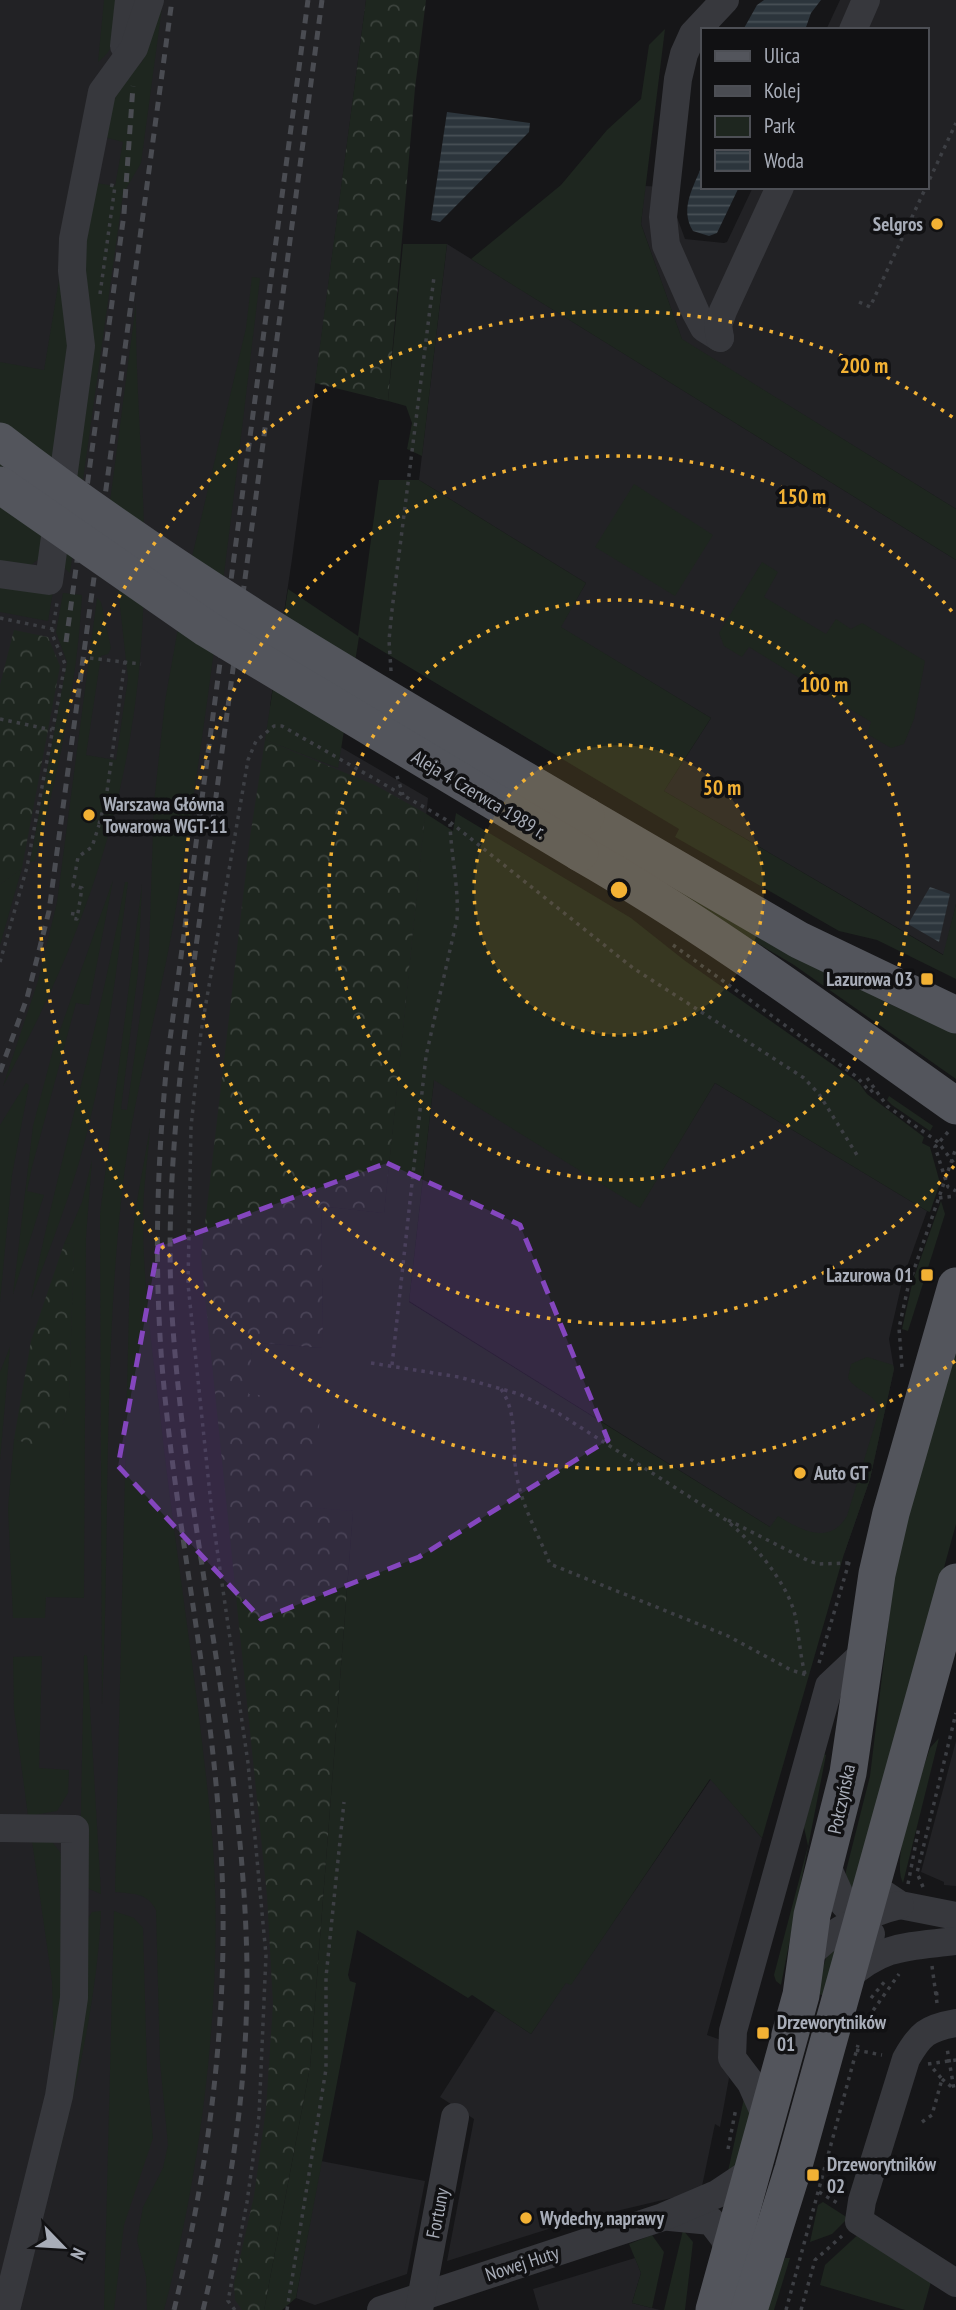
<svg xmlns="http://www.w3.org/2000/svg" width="956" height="2310" font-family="'PT Sans Narrow',sans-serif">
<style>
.built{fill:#222225}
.green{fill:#1e261f}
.forest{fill:url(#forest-crowns)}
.water{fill:url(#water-rules)}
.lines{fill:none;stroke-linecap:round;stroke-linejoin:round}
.path{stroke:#3d3f44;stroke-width:3.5;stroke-dasharray:3.5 5;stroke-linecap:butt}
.minor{stroke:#37383d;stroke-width:28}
.major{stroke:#53555c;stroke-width:37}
.rail{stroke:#4a4c52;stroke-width:5;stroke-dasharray:9 7;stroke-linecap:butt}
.major-bridge{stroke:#53555c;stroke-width:37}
.marked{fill:#8446be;fill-opacity:0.2;stroke:#8446be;stroke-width:5;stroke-dasharray:14 9;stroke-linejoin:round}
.ring{fill:none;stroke:#f2b134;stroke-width:3.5;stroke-dasharray:3.5 7}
.poi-dot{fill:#f2b134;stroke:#111113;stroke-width:2.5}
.labels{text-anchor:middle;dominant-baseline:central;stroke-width:7;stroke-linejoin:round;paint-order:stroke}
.poi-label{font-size:19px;font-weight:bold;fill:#a8adb8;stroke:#111113;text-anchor:start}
.street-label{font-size:19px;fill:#a8adb8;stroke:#111113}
.centre{fill:#f2b134;stroke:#111113;stroke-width:3.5}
.ring-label{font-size:21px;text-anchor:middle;font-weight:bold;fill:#f2b134;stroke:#111113;stroke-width:7;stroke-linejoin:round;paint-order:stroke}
</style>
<defs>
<pattern id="forest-crowns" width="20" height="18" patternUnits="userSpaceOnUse" patternTransform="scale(1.75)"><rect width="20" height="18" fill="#1e261f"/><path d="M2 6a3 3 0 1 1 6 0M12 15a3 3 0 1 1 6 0" fill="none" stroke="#3c433d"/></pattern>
<pattern id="water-rules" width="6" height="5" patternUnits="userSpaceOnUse" patternTransform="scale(1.75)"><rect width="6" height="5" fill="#2c353c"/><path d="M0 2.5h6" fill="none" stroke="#485056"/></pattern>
</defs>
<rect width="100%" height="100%" fill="#161618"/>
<!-- built -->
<g class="built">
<path d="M0,0H366L292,559L270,706L428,798L384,1213L321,1206L323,1348L252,1342L321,1401L353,1511L264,2310H0Z"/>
<path d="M840,0H956V509L682,340L641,224L645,186L666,187L685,239L724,243L727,242L753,187H926V30H826Z"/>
<path d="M447,244L956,560V904L944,955L664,791L711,718L560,627L586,583L419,480Z"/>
<path d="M434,1079L640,1207L715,1083L927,1211L903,1278L889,1339L894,1369L870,1479L844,1554L770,1527L409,1301Z"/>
<path d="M956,1741V1886L944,1885V1882L921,1872Z"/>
<path d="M711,1779L762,1838L707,2035L721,2040L719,2057L729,2078L720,2127L715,2124L701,2191L574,2221L447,2261L474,2119L440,2097L495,2010L531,2034L566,1982L571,1984Z"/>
<path d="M321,2161L425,2181L407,2274L315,2305L296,2298Z"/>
<path d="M635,2258L641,2273L632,2303L660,2310H539L533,2289Z"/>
</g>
<!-- green -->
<g class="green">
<path d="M104,0H122C118,23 118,48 98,62Z"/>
<path d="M163,0L141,163L123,194L70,573L64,568L81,274L96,183L115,186L123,142L100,136L121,83L142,62Z"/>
<path d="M665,29L641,224L682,339L956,509V560L471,259L561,185L607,130L641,99L649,45Z"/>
<path d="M403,244H447L422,456L407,449L412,423L406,406L388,401Z"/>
<path d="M60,274L69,330L42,556L30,566L0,563V362L44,370Z"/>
<path d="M252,277L260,278C235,487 211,695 177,902C162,999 132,1094 122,1193C103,1363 110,1535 102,1705L100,1214L142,884L138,972L121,1109L127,1110L149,950L154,803L165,701L187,578L246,328Z"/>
<path d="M136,303C135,395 146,487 144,578C142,767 93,922 3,1086L38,981L57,902L97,598L101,602L111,648L108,654L101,656L86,755L116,760L128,678L117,580L100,578Z"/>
<path d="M379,480H419L586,583L561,627L711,718L664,791L943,955L956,904V979L877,940L839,931L675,837L679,829L359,637L338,768L265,740L288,589L358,636Z"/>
<path d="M634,484L713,535L675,596L595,547Z"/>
<path d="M762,562L778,572L764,597L826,634L836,619L851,629L862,623L925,661L914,719L904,744L891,748L867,734L871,722L749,647L742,657L724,646L719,633Z"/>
<path d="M0,584L53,591L48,621L0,612Z"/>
<path d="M63,593L82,595C77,686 58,773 35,861L30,862L67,662L56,632Z"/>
<path d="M425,813L453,831L456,813L631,918L684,960L859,1083L867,1094L924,1137L922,1143L930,1147L940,1183L930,1212L927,1211L715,1083L640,1208L434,1080L409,1302L770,1527L778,1516C801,1530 829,1546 847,1516L879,1411C878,1394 856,1392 848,1378L851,1364L867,1357L893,1365L894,1369L870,1479L844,1554L762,1838L710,1779L571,1985L566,1983L531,2034L472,1995L468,1998L357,1930L348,1975L350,1981L356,1983L296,2298L282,2310H264L310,2067L353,1511L313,1508L248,1394L252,1342L323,1348L321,1206L384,1213Z"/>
<path d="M593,845L892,1005L956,1034V1079L794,965Z"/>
<path d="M22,868L0,945V884Z"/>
<path d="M113,880L89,1005L76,1003L32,1167L27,1191L44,1195L13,1294L33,1126L53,1050Z"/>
<path d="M125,882H128C117,962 109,1042 90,1120C76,1182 53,1240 31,1299C59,1159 101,1023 125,882Z"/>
<path d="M26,1083L29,1085L12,1175L0,1302V1125Z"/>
<path d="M889,1096L933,1126L930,1131L892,1105L887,1100Z"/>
<path d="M150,1128C148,1157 143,1188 143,1217C143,1283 152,1349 160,1414C175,1551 198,1687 211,1824C226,1974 203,2164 164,2310H147L146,2276L137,2240L143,2207L163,2168L168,2145L160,2062L156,1910C147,1892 132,1894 115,1892L130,1266L135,1212Z"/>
<path d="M92,1160L86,1237L84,1598L46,1597L45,1618H13L8,1508L14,1439L29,1444L63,1424L69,1399L74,1243L64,1244L82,1202Z"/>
<path d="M941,1201L945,1214L908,1331L902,1329L913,1280Z"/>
<path d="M10,1347L0,1460V1372Z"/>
<path d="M956,1352V1524L852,1902L845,1881L846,1871L870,1776L893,1585L905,1525Z"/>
<path d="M84,1655L87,1656L101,1894L87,1888L80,1864Z"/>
<path d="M42,1656L39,1768L69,1770L68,1793L57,1811L28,1816L14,1710L13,1657Z"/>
<path d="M939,1738L903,1883C890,1859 921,1776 930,1748Z"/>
<path d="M819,1752L826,1755L781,1985L776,1981L774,1975L808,1846L804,1827Z"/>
<path d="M31,1834L50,1839L60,1852L62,1863L60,1900L66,1954L54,2055L52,1981Z"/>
<path d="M101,1911C97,2007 73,2098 50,2191L87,1920L92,1912Z"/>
<path d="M114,1911L134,1918L143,1928L147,2072L153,2138L124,2225L114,2310H104Z"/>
<path d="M841,1940L825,1996L815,1993L826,1958Z"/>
<path d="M746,2089C757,2121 742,2157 725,2185Z"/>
<path d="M823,2202L848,2218L832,2234L810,2242L818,2205Z"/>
<path d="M683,2230L693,2242L685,2310H664Z"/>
<path d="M862,2231L932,2278L923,2310H905L820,2285L825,2265Z"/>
<path d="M652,2235L664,2252L652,2308L632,2303L641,2273L629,2244Z"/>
<path d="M785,2258H790L774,2310H764Z"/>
</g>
<!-- forest -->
<g class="forest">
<path d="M366,0H426L415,88L388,401L315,383Z"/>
<path d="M14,630L48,637L60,666L22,868L0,884V685Z"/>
<path d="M265,740L375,785L425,813L384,1213L321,1206L323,1348L252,1342L249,1394L321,1401L313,1508L353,1511L310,2067L264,2310H242L235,2300L234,2284L254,2196L266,2109L273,2004L267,1896L201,1258L250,837Z"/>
<path d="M74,1243L69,1399L63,1424L48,1443L29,1444L14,1439L31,1341L64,1244Z"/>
</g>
<!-- water -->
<g class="water">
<path d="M764,0H821L811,13L805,30H743L757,5Z"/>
<path d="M447,112L530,123L529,132L440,222L431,220Z"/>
<path d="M702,165V187H739L717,233L709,236L693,231C679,208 694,187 702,165Z"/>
<path d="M930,887L950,894L939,942L908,924Z"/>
</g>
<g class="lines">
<!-- path -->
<g class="path">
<path d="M926,187L956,123"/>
<path d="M100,294L115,186L106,184"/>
<path d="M859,302L870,307L926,187"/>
<path d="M0,618L53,629"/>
<path d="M90,658L141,664"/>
<path d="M391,671L389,640L392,610L434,277"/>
<path d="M0,719L52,730"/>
<path d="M397,776L403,795"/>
<path d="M99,824L106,799L125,661"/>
<path d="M73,912L72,918L77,919L82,888L73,886L78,857L92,847L99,825"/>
<path d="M673,945L857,1077L870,1092L874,1089"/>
<path d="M0,962L27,867L65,664L52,634L57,603"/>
<path d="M867,1078L887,1106L938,1142L956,1166"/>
<path d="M948,1132L935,1147L948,1187L956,1191"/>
<path d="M939,1198L956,1196"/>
<path d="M371,1363L459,1377L519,1394L558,1413L726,1520C752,1541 787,1582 795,1615C799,1635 800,1655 805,1674"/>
<path d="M392,1365L426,1056L457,919C459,887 451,856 450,824"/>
<path d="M902,1367L899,1328L908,1287L956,1148"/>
<path d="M501,1389C519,1415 511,1448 517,1478C523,1509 539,1535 550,1564L728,1636L791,1670L807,1675"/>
<path d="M728,1520L807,1560L818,1564L849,1563"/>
<path d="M819,1663L850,1559"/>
<path d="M908,1884L919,1827"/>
<path d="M923,1887L917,1873L956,1713"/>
<path d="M932,1966L937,2003"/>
<path d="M935,1994L942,1993"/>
<path d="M871,1998L886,1980"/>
<path d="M861,2021L867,2019L899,1974"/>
<path d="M856,2050L882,2055"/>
<path d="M928,2064L956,2060"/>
<path d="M942,2079L954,2089L947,2048"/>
<path d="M922,2122L932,2115L942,2079L930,2065"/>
<path d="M728,2149L736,2108"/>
<path d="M819,2192L839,2204"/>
<path d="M235,2310L228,2301L247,2202L259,2116L266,1955L248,1763L212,1514L188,1284L191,1127L201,1032L248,760L256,741L274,726H282L450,822L633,968L804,1078L819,1094L857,1155"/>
<path d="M287,2310L326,2069V1977L344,1802"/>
<path d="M786,2310L858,2045"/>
<path d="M801,2310L815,2260L842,2236"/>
</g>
<!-- minor -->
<g class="minor">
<path d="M853,30L866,0"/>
<path d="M124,46L129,0"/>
<path d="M720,338L704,328L696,313L666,245L663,217L678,79L684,54L693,34L725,0"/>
<path d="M720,338L718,325L723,311L780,187"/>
<path d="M0,574L49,581L81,346L72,271L73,239L102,92L134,48L150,0"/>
<path d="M0,1828L75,1829L74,1998L59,2096L6,2310"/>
<path d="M826,1864L844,1904L871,1934"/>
<path d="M885,1895L900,1905L956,1916"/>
<path d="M806,1959C825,1934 869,1912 900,1905"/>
<path d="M845,1979C884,1944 907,1947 956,1941"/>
<path d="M956,2023C927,2028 920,2034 906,2059L862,2201L859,2221L956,2283"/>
<path d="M767,2119L751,2083L732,2058L733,2031L829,1686L863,1654"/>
<path d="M670,2217L711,2221L724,2238L730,2254"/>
<path d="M381,2310L663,2217L717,2194L753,2170"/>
<path d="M419,2310L455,2117"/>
</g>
<!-- major -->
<g class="major">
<path d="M586,816L799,940L956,1015"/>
<path d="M580,853C711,928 833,1019 956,1106"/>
<path d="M714,2310L801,1995L812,1915L848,1773L877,1574L891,1513L956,1286"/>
<path d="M749,2310L793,2169L956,1582"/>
</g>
<!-- rail -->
<g class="rail">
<path d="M66,642L124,214L133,86"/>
<path d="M0,1072L27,998L49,911L172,0"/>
<path d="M174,2310C212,2154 231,1996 220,1834C210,1677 175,1522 162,1365C154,1263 157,1164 167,1062L308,0"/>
<path d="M203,2310C230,2197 248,2085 247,1968C244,1749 186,1533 172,1314C166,1216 175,1119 186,1022L322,0"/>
</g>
<!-- major-bridge -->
<g class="major-bridge">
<path d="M0,441C184,584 386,698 586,816"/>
<path d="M0,485L207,629L580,853"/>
</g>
</g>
<!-- marked area -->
<path class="marked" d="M387,1163L520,1225L608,1440L419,1557L261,1619L118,1466L158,1247Z"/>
<!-- distance rings -->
<circle cx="619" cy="890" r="145" fill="#f2b134" fill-opacity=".12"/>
<g class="ring">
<circle cx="619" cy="890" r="145"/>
<circle cx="619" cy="890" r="290"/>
<path d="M954 1166A434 434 0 1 1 954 614"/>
<path d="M955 1361A579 579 0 1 1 955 419"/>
</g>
<!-- markers -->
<g class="poi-dot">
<circle cx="937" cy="224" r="7"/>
<circle cx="89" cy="815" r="7"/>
<rect x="920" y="972" width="14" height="14" rx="3.5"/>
<rect x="920" y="1268" width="14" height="14" rx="3.5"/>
<circle cx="800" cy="1473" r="7"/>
<rect x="756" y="2026" width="14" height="14" rx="3.5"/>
<rect x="806" y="2168" width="14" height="14" rx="3.5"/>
<circle cx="526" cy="2218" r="7"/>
</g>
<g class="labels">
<!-- poi labels -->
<g class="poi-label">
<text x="923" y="224" text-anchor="end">Selgros</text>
<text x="103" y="804">Warszawa Główna<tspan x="103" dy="22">Towarowa WGT-11</tspan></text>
<text x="913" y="979" text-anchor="end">Lazurowa 03</text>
<text x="913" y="1275" text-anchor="end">Lazurowa 01</text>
<text x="814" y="1473">Auto GT</text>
<text x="777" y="2022">Drzeworytników<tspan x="777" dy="22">01</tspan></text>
<text x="827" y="2164">Drzeworytników<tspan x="827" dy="22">02</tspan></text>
<text x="540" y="2218">Wydechy, naprawy</text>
</g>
<!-- street labels -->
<g class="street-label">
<text transform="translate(479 794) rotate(31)">Aleja 4 Czerwca 1989 r.</text>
<text transform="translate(841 1799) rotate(-78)">Połczyńska</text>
<text transform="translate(437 2213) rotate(-79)">Fortuny</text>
<text transform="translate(522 2263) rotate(-18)">Nowej Huty</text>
</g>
</g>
<circle cx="619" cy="890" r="10" class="centre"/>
<g class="ring-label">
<text x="864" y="373">200 m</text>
<text x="802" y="504">150 m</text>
<text x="824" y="692">100 m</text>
<text x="722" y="795">50 m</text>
</g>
<!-- legend -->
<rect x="701" y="28" width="228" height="161" fill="#111113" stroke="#4d4f55" stroke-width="2"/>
<rect x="715" y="51" width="35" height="10" fill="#53555c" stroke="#4d4f55" stroke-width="2"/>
<text x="764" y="63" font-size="21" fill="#a8adb8">Ulica</text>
<rect x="715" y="86" width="35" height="10" fill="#4a4c52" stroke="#4d4f55" stroke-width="2"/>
<text x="764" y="98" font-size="21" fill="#a8adb8">Kolej</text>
<rect x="715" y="116" width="35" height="21" fill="#1e261f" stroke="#4d4f55" stroke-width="2"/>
<text x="764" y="133" font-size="21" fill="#a8adb8">Park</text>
<rect x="715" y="150" width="35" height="21" fill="url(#water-rules)" stroke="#4d4f55" stroke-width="2"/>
<text x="764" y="168" font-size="21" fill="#a8adb8">Woda</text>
<!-- north arrow -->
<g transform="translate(63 2247) rotate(115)" stroke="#111113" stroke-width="5" paint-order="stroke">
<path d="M0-5L12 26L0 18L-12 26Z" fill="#a8adb8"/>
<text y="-10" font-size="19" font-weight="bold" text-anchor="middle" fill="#a8adb8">N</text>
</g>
</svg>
